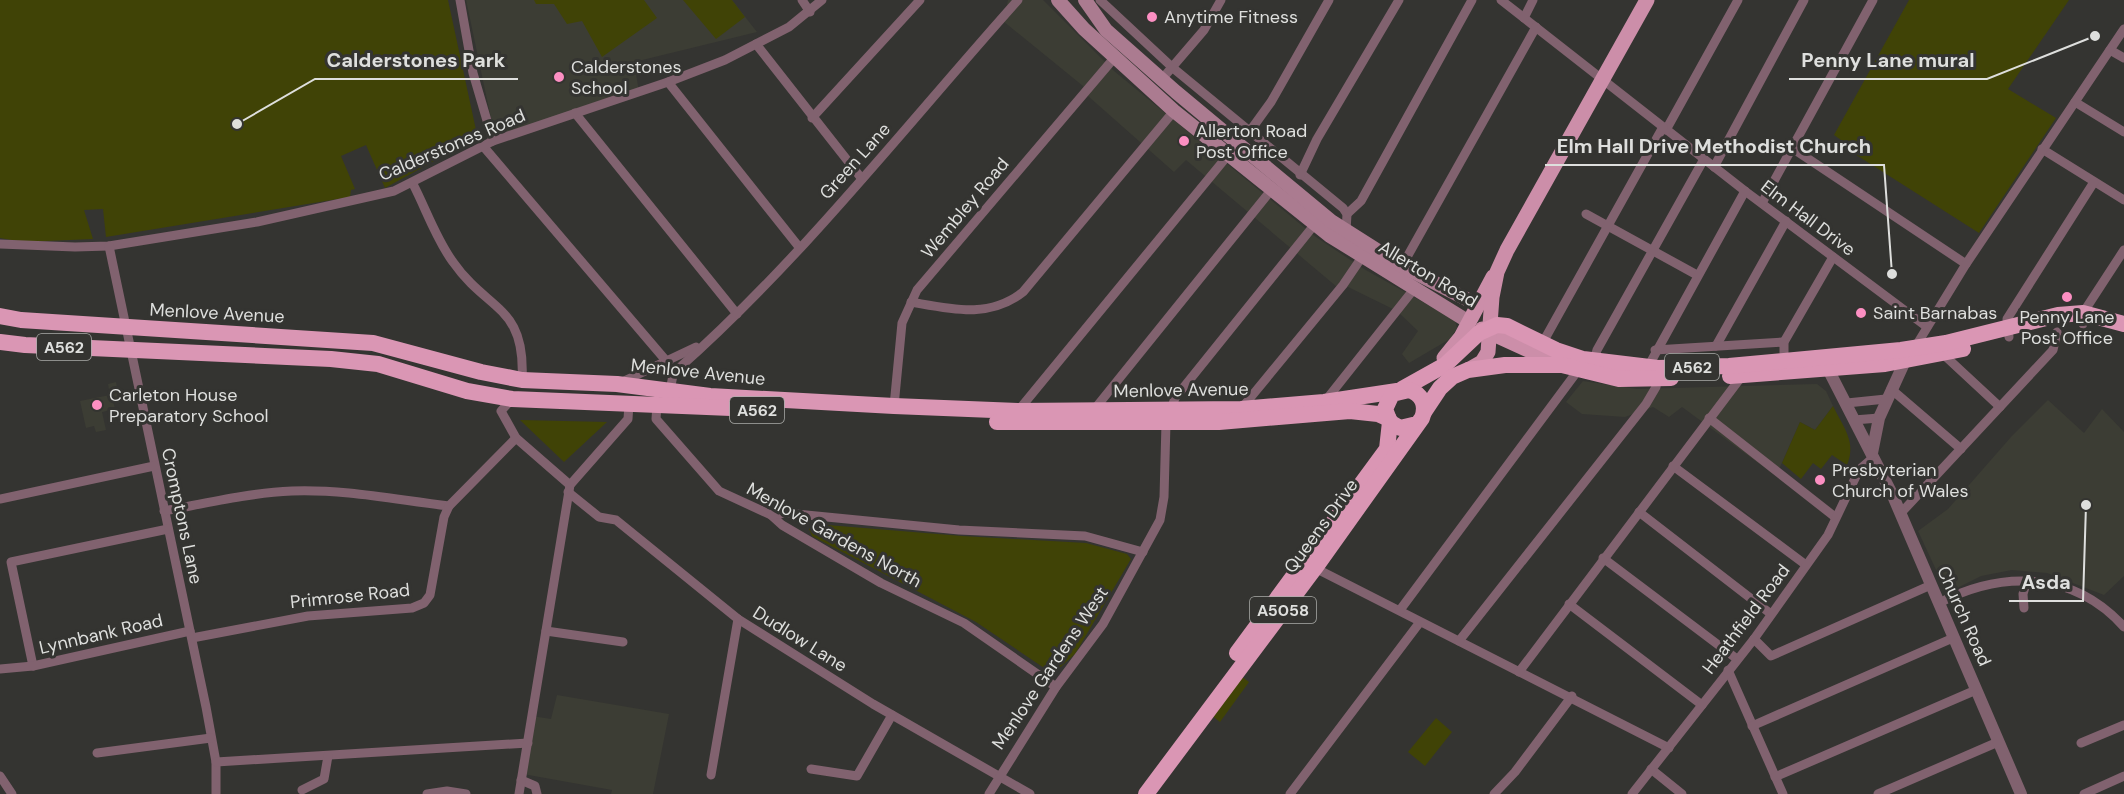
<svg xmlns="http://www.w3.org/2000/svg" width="2124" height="794" font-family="'DM Sans',sans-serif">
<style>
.built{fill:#3c3d34}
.green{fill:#404306}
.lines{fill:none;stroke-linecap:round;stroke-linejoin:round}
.minor{stroke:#81626f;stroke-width:9}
.tertiary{stroke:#81626f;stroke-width:12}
.secondary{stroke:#ab7b90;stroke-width:14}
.primary{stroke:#cc8ea9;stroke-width:15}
.trunk{stroke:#da96b4;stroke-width:16}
.poi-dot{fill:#fc8fc2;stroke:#343431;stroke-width:2}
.labels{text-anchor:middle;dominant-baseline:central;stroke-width:6;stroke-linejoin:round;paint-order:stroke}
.shield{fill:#343431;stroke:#abaca9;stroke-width:1.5}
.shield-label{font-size:16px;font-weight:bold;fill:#dedfdd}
.poi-label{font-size:18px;fill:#dedfdd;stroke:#343431;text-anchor:start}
.street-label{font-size:18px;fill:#dedfdd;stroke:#343431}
.leader{fill:none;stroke:#dedfdd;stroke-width:2}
.callout-dot{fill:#dedfdd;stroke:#343431;stroke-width:2}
.callout-label{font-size:20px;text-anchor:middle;font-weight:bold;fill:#dedfdd;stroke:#343431;stroke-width:6;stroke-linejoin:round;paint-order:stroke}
</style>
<rect width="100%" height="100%" fill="#343431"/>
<!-- built -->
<g class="built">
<path d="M466,0H732L757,32L634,62L639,92L495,137Z"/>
<path d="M1008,0H1043L1114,71L1316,237L1364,269L1455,320L1457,328L1450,339L1409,363L1402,354L1418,331L1397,311L1342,284L1337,287L1186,160L1174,172L1088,96L1083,86L1003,21Z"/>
<path d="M1583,381L1637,389L1817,384L1826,391L1833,406L1815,430L1800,422L1776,476L1682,407L1669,417L1653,407L1625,417L1582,414L1566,402Z"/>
<path d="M116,382L119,398L113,400L115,409L102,412L106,430L96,432L94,426L86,428L80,401L110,395L108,384Z"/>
<path d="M2048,400L2084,433L2102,409L2124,432V576L2104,595L2047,573L2012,570L1981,576L1955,589L1944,587L1918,531L1948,509L2011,437Z"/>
<path d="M557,695L669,714L653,794H611L612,790L523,774L532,716L551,719Z"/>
</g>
<!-- green -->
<g class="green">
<path d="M0,0H448L476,130L445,155L385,188L366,145L341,156L355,189L351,190L350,197L106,237L103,209L84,210L93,239L23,242L0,238Z"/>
<path d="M534,0H644L657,18L602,57L582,21L567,24L554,4H536Z"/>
<path d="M683,0H732L745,17L716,39Z"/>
<path d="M1909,0H2069L2008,89L2056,118L1979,233L1839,144L1841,140L1834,135Z"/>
<path d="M1833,406C1843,427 1857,442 1847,465L1832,455L1821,469L1813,463L1801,479L1782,463L1800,422L1815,430Z"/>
<path d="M520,420L607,422L564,462Z"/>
<path d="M815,524L962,536L1086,543L1127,554L1131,559L1075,654L1053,674L976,622L812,536L809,529Z"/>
<path d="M1241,676L1249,682L1220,722L1211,715Z"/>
<path d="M1436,718L1452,732L1425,766L1408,752Z"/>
</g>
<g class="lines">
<!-- minor -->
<g class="minor">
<path d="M460,0L473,73L493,141"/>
<path d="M802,0L810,12"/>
<path d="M1100,0L1173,68L1343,208L1347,214L1346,231"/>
<path d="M1501,0L1745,191L1927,327"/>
<path d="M1524,18L1533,0"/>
<path d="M756,44L862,179"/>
<path d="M2110,50L2124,58"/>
<path d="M1162,79L1204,30L1221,0"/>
<path d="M668,82L799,247"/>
<path d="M2075,102L2124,132"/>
<path d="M575,113L737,314"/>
<path d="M812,118L920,0"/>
<path d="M1666,130L1738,0"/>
<path d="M1250,131L1271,102L1329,0"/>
<path d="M483,146L668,363L673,375"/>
<path d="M1792,148L1966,264"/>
<path d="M2042,149L2124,200"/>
<path d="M1714,167L1804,0"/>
<path d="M1300,175L1317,139L1399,0"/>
<path d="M413,184C426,209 436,239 453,262C488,312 526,305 522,380"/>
<path d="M1762,203L1873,0"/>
<path d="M1347,214L1361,201L1472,0"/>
<path d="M1586,214L1697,275"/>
<path d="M0,244L75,247L109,246L257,222L394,191L493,141L668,82L725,60L789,27L822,0"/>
<path d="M109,246L206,707L216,762V794"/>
<path d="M1402,266L1536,27"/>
<path d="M911,302C951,309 989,319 1023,292L1174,111"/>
<path d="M2083,324V313L2124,250"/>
<path d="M2009,337L2007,319L2094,182"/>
<path d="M1542,344L1663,127"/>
<path d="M1716,346L1786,221"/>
<path d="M1914,349L1966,264L2124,29"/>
<path d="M1655,350L1784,342"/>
<path d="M1944,355L2000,407"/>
<path d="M1784,360V342L1833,257"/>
<path d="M1594,361L1597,350L1704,159"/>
<path d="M1648,367L1745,191"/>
<path d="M622,382L696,347"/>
<path d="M1891,389L1961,449"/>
<path d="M670,391L673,375L678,369C803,258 907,124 1018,0"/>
<path d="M512,399L501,411L516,438L570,485"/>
<path d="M1326,400L1414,289"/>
<path d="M1847,403L1886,399"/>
<path d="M657,404L656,419L719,491L771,515L782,525L881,583L964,623L1056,687"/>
<path d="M894,406L902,323L917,290L1115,57"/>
<path d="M1241,409L1343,285L1362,257"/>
<path d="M1171,410L1175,398L1315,224"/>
<path d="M1018,411L1229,154"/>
<path d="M1093,411L1272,189"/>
<path d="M1709,418L1835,517"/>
<path d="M1854,420L1879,418"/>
<path d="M1673,466L1806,565"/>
<path d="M568,492L599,517L616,520L738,619L873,704L1030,794"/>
<path d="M0,499L154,466"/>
<path d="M164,511C207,503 249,493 292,491C344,489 397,500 449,506"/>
<path d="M1639,512L1771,614"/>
<path d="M1900,514L2053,350L2057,332"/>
<path d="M771,515L786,513L959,530L1085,536L1143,552"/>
<path d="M1603,558L1737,659"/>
<path d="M1315,568L1669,748"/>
<path d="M1939,603C2002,570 2074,571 2124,627"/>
<path d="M1569,604L1702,705"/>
<path d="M2024,608L2023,594L2027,580"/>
<path d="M1400,610L1579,369"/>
<path d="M546,631L623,642"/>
<path d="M192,638L308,616L412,608L424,603L430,595L444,517L449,506L516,438"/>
<path d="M1754,639L1771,656L1931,585"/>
<path d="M1459,641L1646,404L1656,387L1658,375"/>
<path d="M33,666L11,562L168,529"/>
<path d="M0,669L33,666L190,631"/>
<path d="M1728,670L1783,794"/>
<path d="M1519,672L1742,376"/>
<path d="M1752,726L1953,638"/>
<path d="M2081,743L2124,725"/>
<path d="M97,753L211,738"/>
<path d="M216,762L528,743"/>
<path d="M811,769L857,776L892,715"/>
<path d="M1651,769L1682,794"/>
<path d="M711,775L738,619"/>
<path d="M0,776L12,794"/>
<path d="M1775,777L1976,690"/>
<path d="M521,780L535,786L537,794"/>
<path d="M302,790L324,779L328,756"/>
<path d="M427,794L447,791L466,794"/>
<path d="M519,794L570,485L628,419L629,404"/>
<path d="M989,794L1056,687L1103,624L1160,520L1164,497L1166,423"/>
<path d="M1290,794L1420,622"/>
<path d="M1494,794L1515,772L1572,696"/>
<path d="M1632,794L1754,639L1828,535L1859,470L1874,457"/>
<path d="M1878,794L1998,742"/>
<path d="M2084,794L2124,776"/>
</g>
<!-- tertiary -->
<g class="tertiary">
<path d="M1827,361L1828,369L1893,496L2021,794"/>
<path d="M1872,453L1879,418L1905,361"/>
</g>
<!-- secondary -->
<g class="secondary">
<path d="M1058,0L1084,29L1174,111L1330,236L1469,322"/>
<path d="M1085,0L1106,30L1176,92L1331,221L1402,266L1478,305"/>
</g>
<!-- primary -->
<g class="primary">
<path d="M1482,329L1559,364"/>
<path d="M1444,358L1461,337L1493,277"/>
<path d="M1468,370L1482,362L1488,352L1492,297L1497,272L1507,250L1647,0"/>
</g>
<!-- trunk -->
<g class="trunk">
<path d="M0,316L21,320L373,343L481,372L522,380L617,384L710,396L894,406L1018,411L1241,409L1324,402L1397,391"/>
<path d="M0,342L25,345L331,359L378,364L467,391L512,399L731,408"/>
<path d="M1730,376L1885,364L1963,349"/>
<path d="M1402,389L1445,365L1479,333L1497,325L1507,326L1556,350L1583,359L1658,368L1729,366L1901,350L1946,343L2058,315L2083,313L2124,324"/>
<path d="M1424,412L1440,388L1452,377L1468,370L1505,365H1562L1619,379L1671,378"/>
<path d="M997,422H1219L1350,411L1378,414L1389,419"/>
<path d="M1237,653L1387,449L1390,422"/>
<path d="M1146,794L1315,568L1422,418C1427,405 1422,394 1409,390L1392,394L1385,409L1390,422L1400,428L1417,424"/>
</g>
</g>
<!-- markers -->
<g class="poi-dot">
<circle cx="1152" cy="17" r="6"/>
<circle cx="559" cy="77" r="6"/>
<circle cx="1184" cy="141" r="6"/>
<circle cx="2067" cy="297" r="6"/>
<circle cx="1861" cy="313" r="6"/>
<circle cx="97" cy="405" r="6"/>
<circle cx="1820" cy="480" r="6"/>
</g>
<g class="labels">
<!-- shield labels -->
<g class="shield">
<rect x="37" y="334" width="54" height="26" rx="4.5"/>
<rect x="1665" y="354" width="54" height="26" rx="4.5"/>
<rect x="730" y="397" width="54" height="26" rx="4.5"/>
<rect x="1250" y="597" width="66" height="26" rx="4.5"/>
</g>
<g class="shield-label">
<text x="64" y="347">A562</text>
<text x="1692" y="367">A562</text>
<text x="757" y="410">A562</text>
<text x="1283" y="610">A5058</text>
</g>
<!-- poi labels -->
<g class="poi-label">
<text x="1164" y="17">Anytime Fitness</text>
<text x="571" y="67">Calderstones<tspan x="571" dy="21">School</tspan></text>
<text x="1196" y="131">Allerton Road<tspan x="1196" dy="21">Post Office</tspan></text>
<text x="1873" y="313">Saint Barnabas</text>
<text x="2067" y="317" text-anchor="middle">Penny Lane<tspan x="2067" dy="21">Post Office</tspan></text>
<text x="109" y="395">Carleton House<tspan x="109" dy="21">Preparatory School</tspan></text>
<text x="1832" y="470">Presbyterian<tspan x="1832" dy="21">Church of Wales</tspan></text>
</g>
<!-- street labels -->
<g class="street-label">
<text transform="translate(452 145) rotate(-23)">Calderstones Road</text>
<text transform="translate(855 161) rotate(-48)">Green Lane</text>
<text transform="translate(965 208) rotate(-50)">Wembley Road</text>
<text transform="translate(1808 218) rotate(37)">Elm Hall Drive</text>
<text transform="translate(1428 274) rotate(31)">Allerton Road</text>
<text transform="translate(217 313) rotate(3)">Menlove Avenue</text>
<text transform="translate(698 372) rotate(6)">Menlove Avenue</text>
<text transform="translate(1181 390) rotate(-1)">Menlove Avenue</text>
<text transform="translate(182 516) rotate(78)">Cromptons Lane</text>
<text transform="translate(1321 526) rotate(-54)">Queens Drive</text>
<text transform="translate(834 535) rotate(29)">Menlove Gardens North</text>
<text transform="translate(350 596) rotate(-6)">Primrose Road</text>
<text transform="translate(1964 616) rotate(66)">Church Road</text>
<text transform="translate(1746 619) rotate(-53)">Heathfield Road</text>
<text transform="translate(101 634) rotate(-13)">Lynnbank Road</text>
<text transform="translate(800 639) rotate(32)">Dudlow Lane</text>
<text transform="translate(1050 668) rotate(-56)">Menlove Gardens West</text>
</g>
</g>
<!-- callouts -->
<path class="leader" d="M2095 36L1987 79H1789M237 124L315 79H518M1892 274L1884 165H1545M2086 505L2083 601H2009"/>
<g class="callout-dot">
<circle cx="2095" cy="36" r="6"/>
<circle cx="237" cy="124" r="6"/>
<circle cx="1892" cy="274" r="6"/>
<circle cx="2086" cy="505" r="6"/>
</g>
<g class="callout-label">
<text x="1888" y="67">Penny Lane mural</text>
<text x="416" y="67">Calderstones Park</text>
<text x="1714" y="153">Elm Hall Drive Methodist Church</text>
<text x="2046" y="589">Asda</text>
</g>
</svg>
